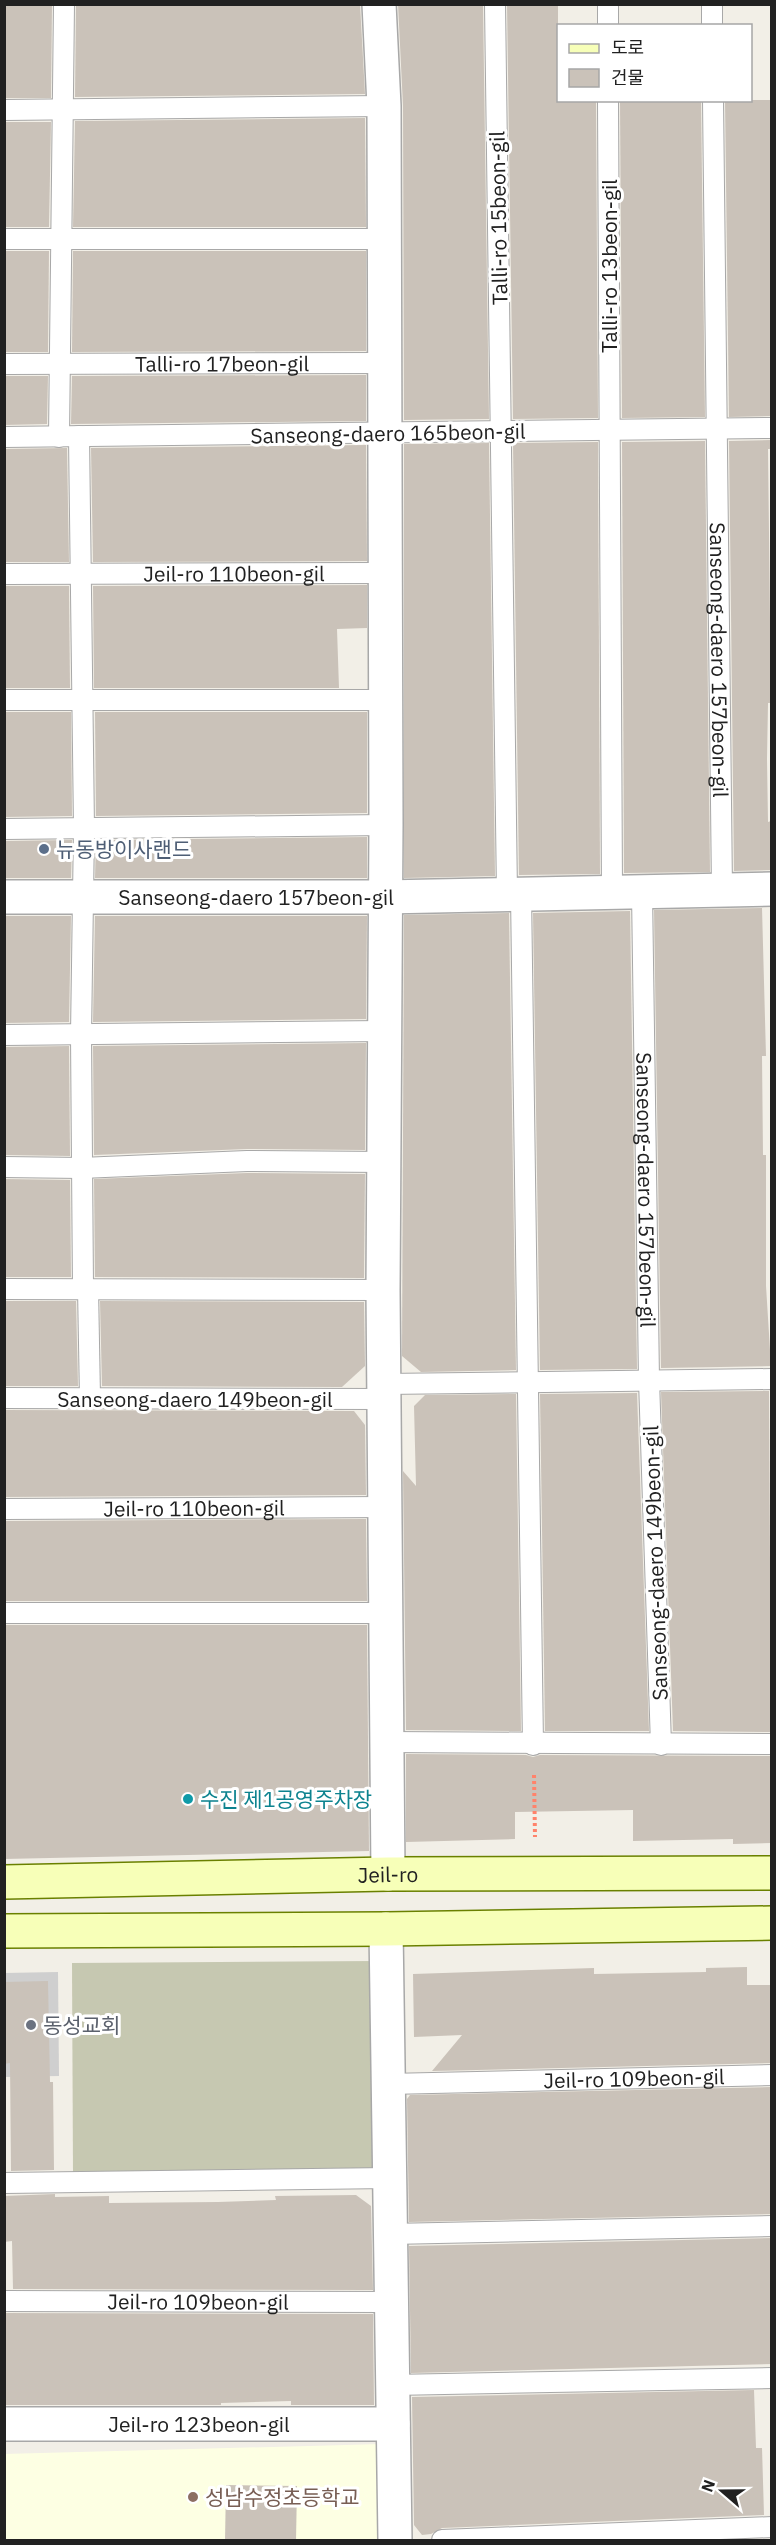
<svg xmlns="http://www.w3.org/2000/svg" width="776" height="2545" font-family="'IBM Plex Sans','Noto Sans KR',sans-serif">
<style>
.education{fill:#fdffe3}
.religious{fill:#cfcfcf}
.construction{fill:#c6c8b1}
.building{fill:#cac2b9}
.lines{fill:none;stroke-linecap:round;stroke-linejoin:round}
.service-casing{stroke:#a8a8a8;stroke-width:22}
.minor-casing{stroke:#a8a8a8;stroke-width:36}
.secondary-casing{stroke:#6a8000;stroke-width:36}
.path{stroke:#ff836b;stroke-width:4;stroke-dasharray:3 3;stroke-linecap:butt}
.service{stroke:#fff;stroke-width:20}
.minor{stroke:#fff;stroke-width:33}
.secondary{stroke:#f7ffb8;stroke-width:33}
.service-dot{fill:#5c6f8a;stroke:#fff;stroke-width:2}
.culture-dot{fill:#0f9aa8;stroke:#fff;stroke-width:2}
.worship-dot{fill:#6b7280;stroke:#fff;stroke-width:2}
.education-dot{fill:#8d6e63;stroke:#fff;stroke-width:2}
.labels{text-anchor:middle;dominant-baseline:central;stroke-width:6;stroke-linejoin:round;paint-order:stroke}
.street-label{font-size:21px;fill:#212121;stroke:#fff}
.service-label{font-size:21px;fill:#4e5e75;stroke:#fff;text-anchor:start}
.culture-label{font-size:21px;fill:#0d838f;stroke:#fff;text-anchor:start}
.worship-label{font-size:21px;fill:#5b616d;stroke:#fff;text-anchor:start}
.education-label{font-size:21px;fill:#785e54;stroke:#fff;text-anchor:start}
</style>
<rect width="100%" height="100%" fill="#f2efe7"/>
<!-- education -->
<path class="education" d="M382,2444L381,2540H5L4,2454Z"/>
<!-- religious -->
<path class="religious" d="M58,1972L59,2076L5,2077L4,1973Z"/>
<!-- construction -->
<path class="construction" d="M377,1961V2172L73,2174L72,1963Z"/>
<!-- building -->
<g class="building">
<path d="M4,4H52L51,98H4Z"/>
<path d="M76,4H360L365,94L75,97Z"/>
<path d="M398,4H483L489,419L404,420L403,106Z"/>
<path d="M507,4H558V100H596L598,418L513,419Z"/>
<path d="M620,100H701L705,417L622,418Z"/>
<path d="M725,100H771V416L729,417Z"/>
<path d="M365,118L366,227H73L75,121Z"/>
<path d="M4,122H51L49,227H4Z"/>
<path d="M4,251H49L48,352H4Z"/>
<path d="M73,251H366V351L72,352Z"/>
<path d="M366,375V421L71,424L72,376Z"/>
<path d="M4,376H48L47,424L4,425Z"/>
<path d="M771,440V449H768L771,703H768L767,759L768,822L771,821V870L734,871L729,441Z"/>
<path d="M705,441L710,872L624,873L622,442Z"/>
<path d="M598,442L600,874L519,875L513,443Z"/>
<path d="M489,443L495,876L404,878V444Z"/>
<path d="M366,445L367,561L93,562L91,448Z"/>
<path d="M67,448L69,562H4V449Z"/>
<path d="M367,585V628L337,629L339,688H94L93,586Z"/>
<path d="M4,586H69L70,688H4Z"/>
<path d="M4,712H71L72,816L4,817Z"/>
<path d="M95,712H367V813L96,816Z"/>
<path d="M367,837V878H95L96,840Z"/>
<path d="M72,840L71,878H4V841Z"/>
<path d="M762,908L766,1056H762L763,1155H766V1286L771,1366L661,1368L654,910Z"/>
<path d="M630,911L637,1369L540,1370L533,913Z"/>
<path d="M509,913L516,1370L421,1372L402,1356L404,915Z"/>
<path d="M4,916H71L69,1022L4,1023Z"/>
<path d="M95,916H367L366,1019L93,1022Z"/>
<path d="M366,1043L365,1150L247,1149L94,1155L93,1046Z"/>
<path d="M69,1046L70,1156L4,1155V1047Z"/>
<path d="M247,1173L365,1174L364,1278L95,1277L94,1179Z"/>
<path d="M4,1179L70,1180L71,1277H4Z"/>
<path d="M4,1301H76L78,1386H4Z"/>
<path d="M100,1301L364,1302L365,1366L342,1387L102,1386Z"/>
<path d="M769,1391L771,1732L673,1731L661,1392Z"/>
<path d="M637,1393L649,1731H545L540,1394Z"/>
<path d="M516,1394L521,1731L406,1730L403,1471L416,1486L414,1406L425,1395Z"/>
<path d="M4,1410L354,1411L365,1425L366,1495L4,1497Z"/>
<path d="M366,1519L367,1601H4V1521Z"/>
<path d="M4,1625H367L369,1851L4,1859Z"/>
<path d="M406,1754L526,1755L533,1757L540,1755L771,1756V1843L733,1844V1839L633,1841V1810L515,1812V1839L406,1842Z"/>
<path d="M747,1967V1985H771V2063L432,2071L462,2035L414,2037L413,1974L594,1968V1974L706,1972V1968Z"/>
<path d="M48,1981L50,2082H53L54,2170L11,2171L10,2063L4,2064V1982Z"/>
<path d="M771,2087V2214L409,2222L407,2099L410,2095Z"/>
<path d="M55,2194V2197L109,2196V2203L218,2202L276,2200L275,2196L356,2195L371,2206L373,2290L13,2289L12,2241L4,2242V2196Z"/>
<path d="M771,2238V2364L411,2373L409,2246Z"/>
<path d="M4,2313L373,2314L374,2405H291V2401L221,2403V2405H4Z"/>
<path d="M754,2390L756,2448H762L764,2515L442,2528L431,2534L422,2535L414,2525L412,2397Z"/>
<path d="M226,2485L297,2486L296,2541H225Z"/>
</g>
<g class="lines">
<!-- service casing -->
<g class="service-casing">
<g id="service">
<path d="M495,4L507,894"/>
<path d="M608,4V26"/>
<path d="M712,4V26"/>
<path d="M608,100L612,892"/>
<path id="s1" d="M713,100L722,890"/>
<path d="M4,110L384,106"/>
<path d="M4,239H384"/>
<path id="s2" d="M4,364L384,363"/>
<path d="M79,436L84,828L81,1035L83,1288"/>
<path d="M4,437L772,428"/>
<path d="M59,437L64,4"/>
<path id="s3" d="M4,574L385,573"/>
<path d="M4,700H385"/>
<path d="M4,829L386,825"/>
<path id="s4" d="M642,892L649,1380L661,1745"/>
<path d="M521,894L533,1745"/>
<path d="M4,1035L384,1031"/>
<path d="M4,1167L81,1168L247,1161L384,1162"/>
<path d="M88,1288L90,1398"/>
<path d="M4,1289L383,1290"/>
<path d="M384,1384L772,1379"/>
<path d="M4,1398L385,1399"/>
<path id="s5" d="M4,1509L385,1507"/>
<path d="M4,1613H385"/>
<path d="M388,1742L772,1744"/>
<path id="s6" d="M388,2084L772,2075"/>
<path d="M4,2183L389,2178"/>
<path d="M390,2234L772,2226"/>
<path id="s7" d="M4,2301L391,2302"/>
<path d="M392,2385L772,2378"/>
<path d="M442,2540L772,2527"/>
</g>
</g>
<!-- minor casing -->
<g class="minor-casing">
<g id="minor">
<path d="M379,4L384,106L386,825L383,1290L388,1874"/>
<path id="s8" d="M4,897H384L772,889"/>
<path d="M386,1929L395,2540"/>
<path id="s9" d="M4,2424H393"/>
</g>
</g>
<!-- secondary casing -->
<g class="secondary-casing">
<g id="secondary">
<path id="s10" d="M4,1882L388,1874L772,1873"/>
<path d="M4,1931L386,1929L772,1923"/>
</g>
</g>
<!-- path -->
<path class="path" d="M534,1775L535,1837"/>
<!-- service -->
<use href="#service" class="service"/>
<!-- minor -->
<use href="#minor" class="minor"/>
<!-- secondary -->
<use href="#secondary" class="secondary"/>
</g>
<!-- markers -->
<circle class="service-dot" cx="44" cy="849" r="6"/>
<circle class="culture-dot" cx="188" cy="1799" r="6"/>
<circle class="worship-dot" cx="31" cy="2025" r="6"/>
<circle class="education-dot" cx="193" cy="2497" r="6"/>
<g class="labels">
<!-- street labels -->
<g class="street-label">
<text transform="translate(498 218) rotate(-91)">Talli-ro 15beon-gil</text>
<text transform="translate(609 266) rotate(-90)">Talli-ro 13beon-gil</text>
<text stroke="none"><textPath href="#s2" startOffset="218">Talli-ro 17beon-gil</textPath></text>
<text transform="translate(388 433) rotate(-1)">Sanseong-daero 165beon-gil</text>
<text stroke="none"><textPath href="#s3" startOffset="230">Jeil-ro 110beon-gil</textPath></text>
<text stroke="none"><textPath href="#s1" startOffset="560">Sanseong-daero 157beon-gil</textPath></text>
<text stroke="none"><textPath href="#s8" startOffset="252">Sanseong-daero 157beon-gil</textPath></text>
<text stroke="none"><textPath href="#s4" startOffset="298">Sanseong-daero 157beon-gil</textPath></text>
<text x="195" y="1399">Sanseong-daero 149beon-gil</text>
<text stroke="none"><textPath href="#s5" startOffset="190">Jeil-ro 110beon-gil</textPath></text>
<text transform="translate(655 1563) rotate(-92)">Sanseong-daero 149beon-gil</text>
<text stroke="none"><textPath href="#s10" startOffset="384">Jeil-ro</textPath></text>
<text stroke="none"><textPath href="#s6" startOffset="246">Jeil-ro 109beon-gil</textPath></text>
<text stroke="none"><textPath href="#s7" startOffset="194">Jeil-ro 109beon-gil</textPath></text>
<text stroke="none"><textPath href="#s9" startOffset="195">Jeil-ro 123beon-gil</textPath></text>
</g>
<!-- service labels -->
<g class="service-label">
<text x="56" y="849">뉴동방이사랜드</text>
</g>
<!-- culture labels -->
<g class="culture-label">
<text x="200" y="1799">수진 제1공영주차장</text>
</g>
<!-- worship labels -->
<g class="worship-label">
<text x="43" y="2025">동성교회</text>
</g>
<!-- education labels -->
<g class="education-label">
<text x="205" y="2497">성남수정초등학교</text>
</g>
</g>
<!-- border -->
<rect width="776" height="2545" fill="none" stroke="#212121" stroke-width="12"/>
<!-- legend -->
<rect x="557" y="24" width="195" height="78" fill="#ffffff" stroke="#a6a6a6" stroke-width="1.5"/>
<rect x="569" y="44" width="30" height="9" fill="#f7ffb8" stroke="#a6a6a6" stroke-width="1.5"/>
<text x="611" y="54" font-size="18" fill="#212121">도로</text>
<rect x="569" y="69" width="30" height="18" fill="#cac2b9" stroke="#a6a6a6" stroke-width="1.5"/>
<text x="611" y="84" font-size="18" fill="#212121">건물</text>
<!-- north arrow -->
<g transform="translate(722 2491) rotate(290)" stroke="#ffffff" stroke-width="4.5" paint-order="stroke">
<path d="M0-4.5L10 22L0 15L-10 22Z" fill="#212121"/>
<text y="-9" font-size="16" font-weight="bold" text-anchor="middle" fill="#212121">N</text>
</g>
</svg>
